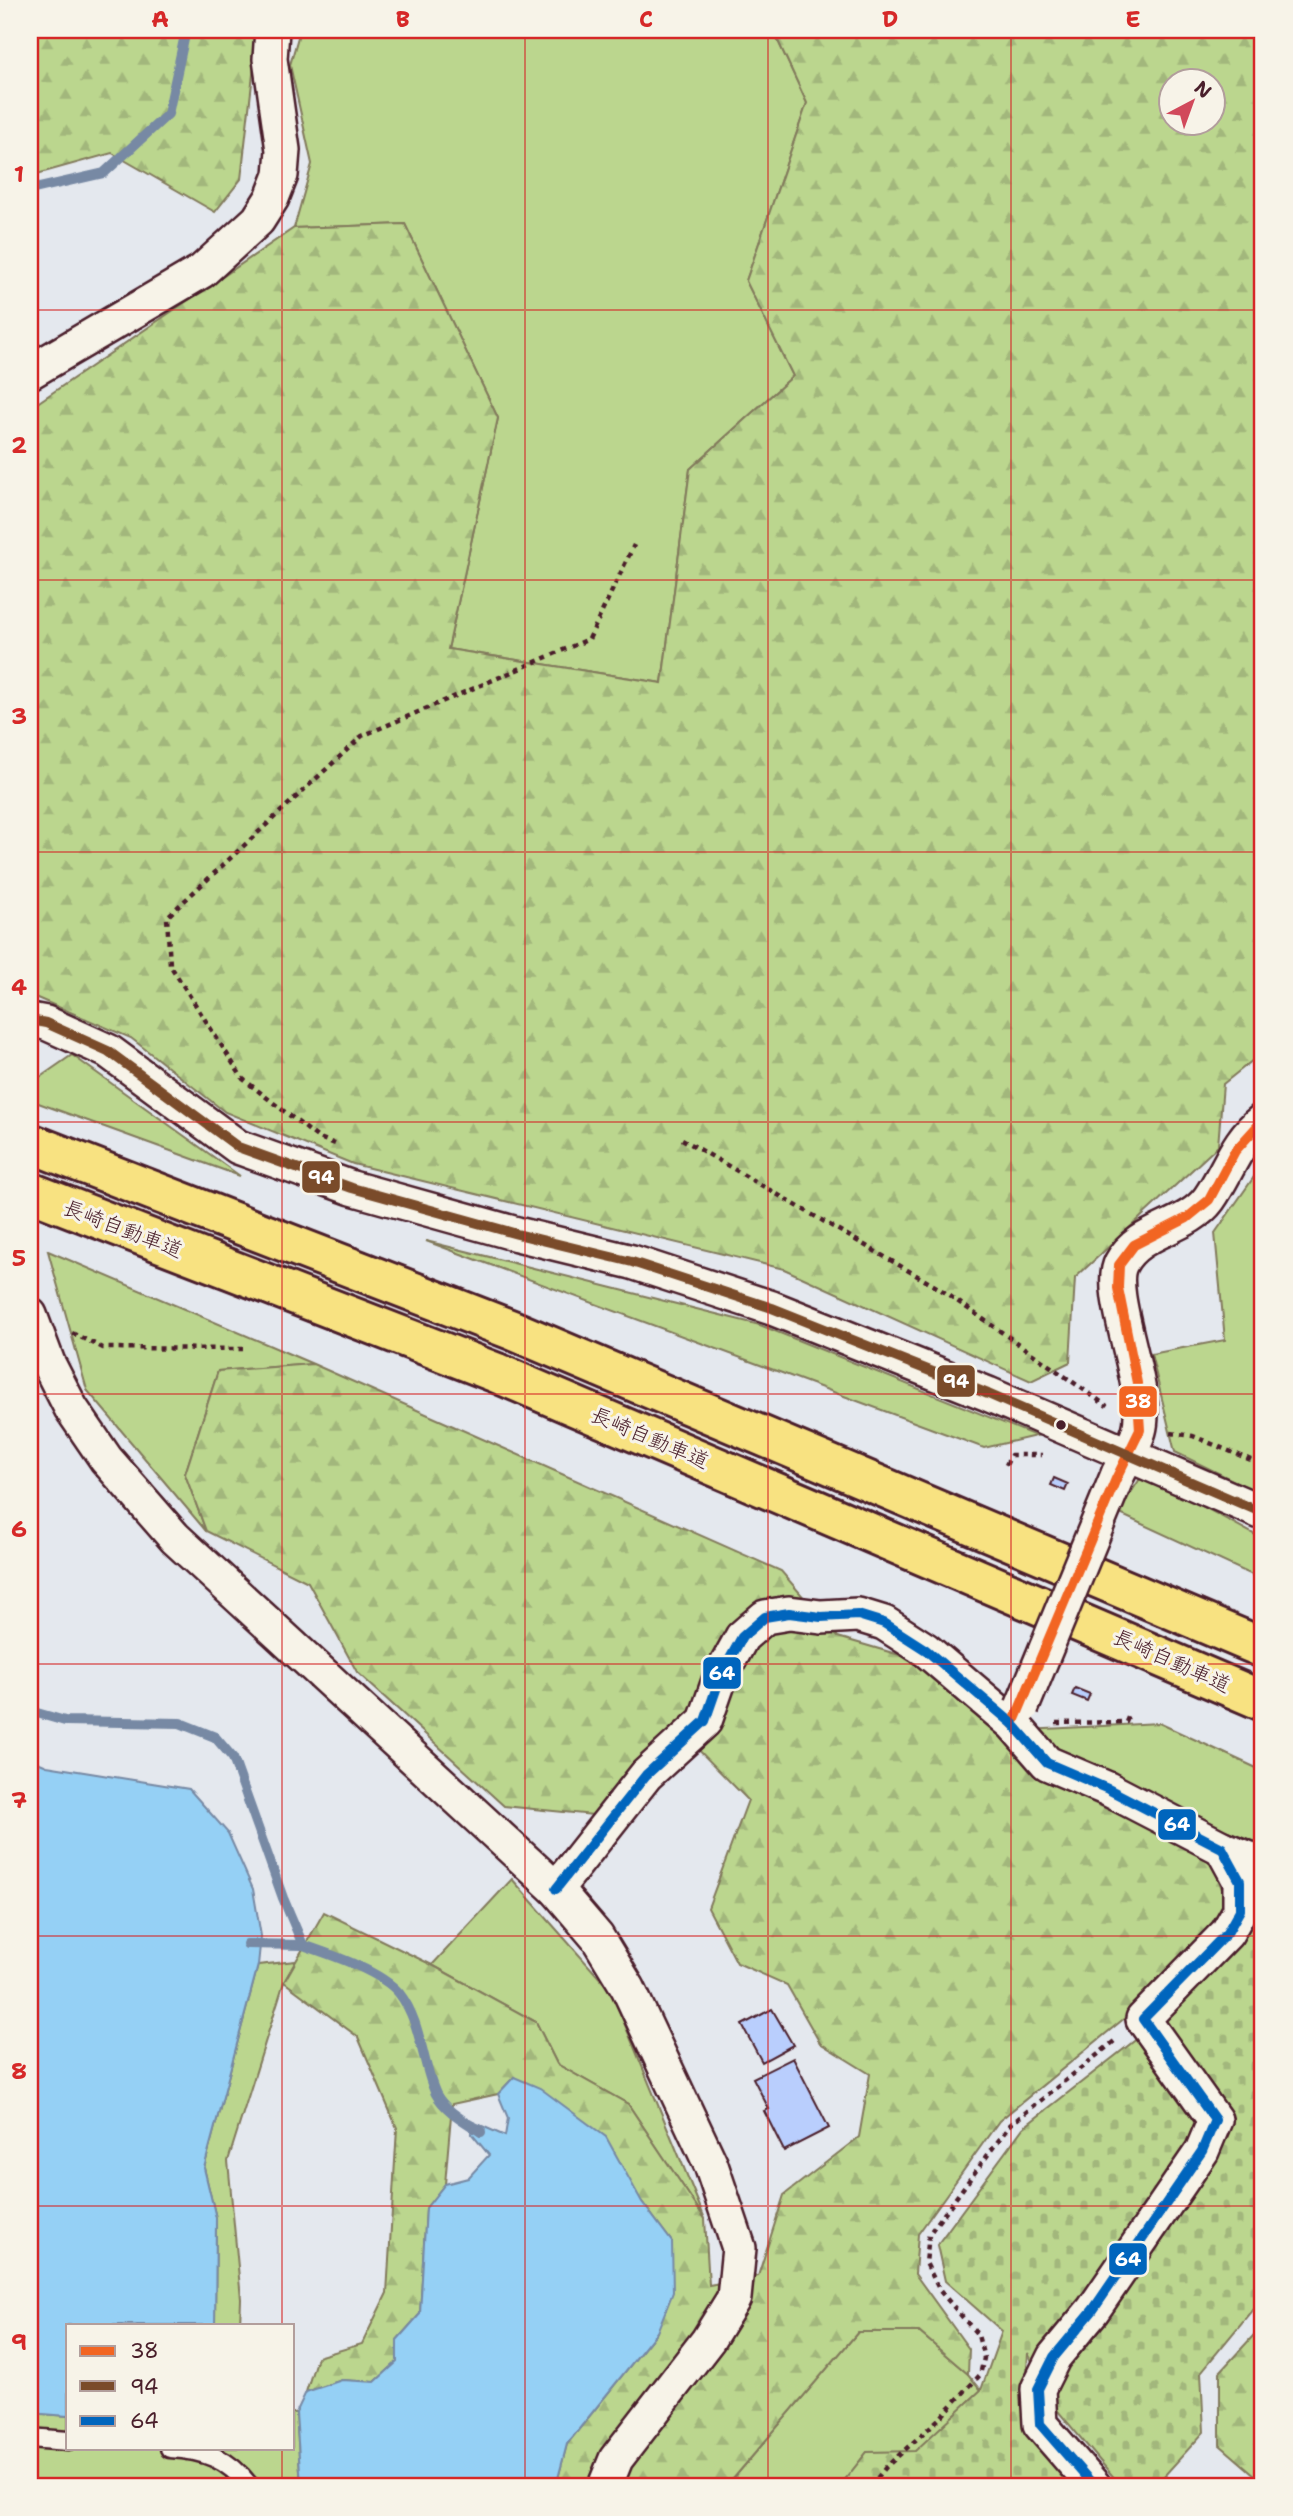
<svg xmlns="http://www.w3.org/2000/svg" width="1293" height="2516" font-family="'Shantell Sans','Klee One',sans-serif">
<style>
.green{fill:#bbd68e;stroke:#827a5c;stroke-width:2}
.forest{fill:url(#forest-firs);stroke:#827a5c;stroke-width:2;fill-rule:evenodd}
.cemetery{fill:url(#cemetery-stones);stroke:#827a5c;stroke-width:2}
.water{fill:#95d0f5;stroke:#7789a4;stroke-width:2}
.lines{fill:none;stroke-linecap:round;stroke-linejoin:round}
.stream{stroke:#7789a4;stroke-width:10}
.building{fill:#b9cefd;stroke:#4a1f2b;stroke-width:2}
.service-casing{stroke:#4a1f2b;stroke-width:23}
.minor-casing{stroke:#4a1f2b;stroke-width:38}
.motorway-casing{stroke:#4a1f2b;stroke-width:44}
.path{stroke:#4a1f2b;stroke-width:4.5;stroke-dasharray:5 5;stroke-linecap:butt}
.service{stroke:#f7f3e8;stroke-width:18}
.minor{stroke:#f7f3e8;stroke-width:33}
.motorway{stroke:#f8e281;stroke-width:38}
.minor-bridge-casing{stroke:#4a1f2b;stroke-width:38;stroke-linecap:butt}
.minor-bridge{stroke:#f7f3e8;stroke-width:33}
.bus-1-casing{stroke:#f7f3e8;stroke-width:16}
.bus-2-casing{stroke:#f7f3e8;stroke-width:16}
.bus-3-casing{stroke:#f7f3e8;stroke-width:16}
.bus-1{stroke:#f26522;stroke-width:10}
.bus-2{stroke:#7a4b2a;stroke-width:10}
.bus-3{stroke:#0065bd;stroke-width:10}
.grid{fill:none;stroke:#d62828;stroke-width:2;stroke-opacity:0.55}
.bus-dot{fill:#4a1f2b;stroke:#f7f3e8;stroke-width:2.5}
.labels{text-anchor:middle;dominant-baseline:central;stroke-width:6;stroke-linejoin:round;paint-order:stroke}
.street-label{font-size:21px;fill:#4a1f2b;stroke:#f7f3e8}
.line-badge{stroke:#f7f3e8;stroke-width:2.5}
.badge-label{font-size:19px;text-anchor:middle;font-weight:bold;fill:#fff}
.neatline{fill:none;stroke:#d62828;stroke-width:2.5}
.grid-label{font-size:23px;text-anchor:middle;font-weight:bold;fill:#d62828}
</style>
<defs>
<pattern id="forest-firs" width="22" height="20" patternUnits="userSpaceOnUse" patternTransform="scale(1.75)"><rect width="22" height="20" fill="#bbd68e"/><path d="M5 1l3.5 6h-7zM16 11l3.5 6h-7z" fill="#a2b77b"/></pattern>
<pattern id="cemetery-stones" width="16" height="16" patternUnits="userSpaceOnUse" patternTransform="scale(1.75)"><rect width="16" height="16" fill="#bbd68e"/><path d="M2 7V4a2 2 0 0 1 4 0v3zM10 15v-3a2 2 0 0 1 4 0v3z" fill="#a2b77b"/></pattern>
</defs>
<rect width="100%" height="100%" fill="#e4e8ee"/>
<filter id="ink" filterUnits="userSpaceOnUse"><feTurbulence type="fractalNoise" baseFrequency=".0143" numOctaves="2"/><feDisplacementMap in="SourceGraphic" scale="14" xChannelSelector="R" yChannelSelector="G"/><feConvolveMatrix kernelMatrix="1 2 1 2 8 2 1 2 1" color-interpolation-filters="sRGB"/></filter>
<g filter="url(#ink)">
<!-- green -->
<g class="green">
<path d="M300,30H773L807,103L746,281L793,376L690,469L662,683L448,649L498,418L405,224L294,228L312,164L290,65Z"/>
<path d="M72,1055L240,1176L30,1100V1081L33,1082Z"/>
<path d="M1263,1164V1495L1175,1452L1151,1354L1225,1340L1215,1233Z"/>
<path d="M426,1241L760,1325L1036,1436L984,1448Z"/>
<path d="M48,1251L313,1364L218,1371L185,1474L206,1531L87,1390Z"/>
<path d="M1143,1474L1263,1539V1580L1118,1513Z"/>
<path d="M1159,1723L1263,1771V1921L1230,1913L1211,1857L1040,1778L1008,1731Z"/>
<path d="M512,1879L611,1991L705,2219L628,2104L557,2064L536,2022L432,1965Z"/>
<path d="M296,1961L284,1982L228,2161L241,2299L240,2325H215L216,2218L204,2168L258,1965Z"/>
<path d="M858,2332H919L968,2374L981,2390L915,2452H867L840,2486H727Z"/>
<path d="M30,2413L68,2416V2448H292V2413H296L301,2486H30Z"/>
</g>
<!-- forest -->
<g class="forest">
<path d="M30,30H258L241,179L215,212L112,153L30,176Z"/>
<path d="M773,30H1263V1052L1223,1084L1218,1146L1075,1278L1070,1362L1031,1381L784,1269L353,1164L225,1112L131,1038L30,995V408L294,228L405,224L498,418L448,649L662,683L690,469L793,376L746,281L807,103ZM1170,80H1212V122H1170Z"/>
<path d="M313,1364L781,1571L838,1637L910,1658L1008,1731L1040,1778L1211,1857L1230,1913L1126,2017L999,2121L918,2234L915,2274L969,2349L968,2374L919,2332H858L727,2486H556L567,2444L657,2332L672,2242L642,2202L514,2077L498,2094L452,2104L445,2184L426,2208L420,2314L397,2340V2362L375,2382L342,2380L306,2392L317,2357L362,2344L387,2293L397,2128L358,2037L284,1982L324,1912L432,1965L536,2022L557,2064L628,2104L705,2219L709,2285L758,2276L784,2195L859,2137L870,2074L820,2043L787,1985L737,1963L708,1908L748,1800L674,1725L603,1816L504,1806L357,1672L308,1582L206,1531L185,1474L218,1371Z"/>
<path d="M1263,2325V2482L1220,2445V2372Z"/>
</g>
<!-- cemetery -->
<path class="cemetery" d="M1254,1918L1263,1921V2297L1201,2372L1204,2432L1155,2486H1121L1052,2404L1028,2353L1024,2420L1074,2486H840L867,2452L915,2451L981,2390L1002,2331L945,2281L937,2245L1023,2128L1161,2020Z"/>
<!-- water -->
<g class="water">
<path d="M30,1759L47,1766L189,1789L228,1833L253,1889L261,1936L258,1965L204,2168L216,2218L215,2325H68V2416L30,2413Z"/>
<path d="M514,2077L540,2088L606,2137L642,2202L672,2242L673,2292L657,2332L567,2444L556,2486H301L296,2413L306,2392L342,2380L375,2382L397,2362V2340L420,2314L426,2208L445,2184L468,2178L489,2155L471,2133L473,2122L505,2136L508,2118L498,2094Z"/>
</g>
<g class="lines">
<!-- stream -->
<g class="stream">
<path d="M30,190L104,173L168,114L186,30"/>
<path d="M30,1711L65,1721L180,1723L215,1737L233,1758L283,1898L303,1945C329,1954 381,1971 399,1993C422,2022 422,2065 436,2094C445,2111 466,2122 481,2132"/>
<path d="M247,1944L303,1945"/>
</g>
</g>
<!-- building -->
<g class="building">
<path d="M1054,1478L1068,1484L1065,1491L1051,1485Z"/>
<path d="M1075,1688L1090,1694L1087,1701L1072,1695Z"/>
<path d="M772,2009L793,2045L762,2062L742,2025Z"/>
<path d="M793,2058L829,2128L784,2151L764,2111L769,2109L753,2078Z"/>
</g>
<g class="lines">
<!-- service casing -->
<g class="service-casing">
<g id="service">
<path d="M30,2438L68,2441"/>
<path d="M170,2448C204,2450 228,2458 249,2486"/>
</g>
</g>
<!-- minor casing -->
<g class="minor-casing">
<g id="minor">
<path d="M30,372L202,271L258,220L272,198L281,175L283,150L270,59L272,30"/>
<path d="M30,1020L46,1023L108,1051L238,1147L352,1188L517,1234L632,1262L772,1308L988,1394L1263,1513"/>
<path d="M30,1315L48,1363L71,1408L106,1459L175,1538L556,1889L597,1937L628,1988L711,2165L739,2248L734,2298L708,2340L616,2459L605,2486"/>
<path d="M1118,1474C1125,1460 1135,1445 1139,1431C1151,1390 1105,1293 1121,1263C1139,1229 1187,1229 1209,1199C1228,1172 1236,1141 1263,1120"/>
<path d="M1222,1848L1263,1864"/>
<path d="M556,1889L646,1775L705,1721L721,1675L742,1637L765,1617L789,1613L821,1617L858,1615L884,1623L926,1650L1013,1724L1047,1763L1108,1789L1222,1848L1240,1881V1910L1227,1933L1143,2019L1215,2120L1202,2151L1093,2310L1054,2357L1038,2389L1040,2424L1094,2486"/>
</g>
</g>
<!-- motorway casing -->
<g class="motorway-casing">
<g id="motorway">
<path d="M30,1143L512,1330L1263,1648"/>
<path d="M30,1192L497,1373L1263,1701"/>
</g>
</g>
<!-- path -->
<g class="path">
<path d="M682,1139L940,1289L1107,1406"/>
<path d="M335,1144L317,1137L243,1079L170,965L167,917L362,736L589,639L634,545"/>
<path d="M72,1333L103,1348L243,1349"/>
<path d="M1171,1433L1193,1436L1263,1465"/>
<path d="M1006,1465L1011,1455H1042"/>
<path d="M1056,1723L1126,1722L1130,1713"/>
<path d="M871,2486L886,2467L941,2417L980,2375L984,2358L978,2335L940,2291L926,2263L929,2234L1010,2125L1117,2039"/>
</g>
<!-- service -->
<use href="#service" class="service"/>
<!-- minor -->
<use href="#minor" class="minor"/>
<!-- motorway -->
<use href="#motorway" class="motorway"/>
<!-- minor-bridge casing -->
<g class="minor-bridge-casing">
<path id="minor-bridge" d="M1022,1707L1116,1479"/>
</g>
<!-- minor-bridge -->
<use href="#minor-bridge" class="minor-bridge"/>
<!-- bus-1 casing -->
<g class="bus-1-casing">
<path id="bus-1" d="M1013,1724L1116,1479L1140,1430L1137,1383L1118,1288L1119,1265L1134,1245L1187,1218L1209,1200L1235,1151L1263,1120"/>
</g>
<!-- bus-2 casing -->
<g class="bus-2-casing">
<path id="bus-2" d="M30,1020L46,1023L108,1051L238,1147L352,1188L517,1234L632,1262L772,1308L988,1394L1263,1513"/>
</g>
<!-- bus-3 casing -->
<g class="bus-3-casing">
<path id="bus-3" d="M556,1889L646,1775L705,1721L721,1675L742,1637L765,1617L789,1613L821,1617L858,1615L884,1623L926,1650L1013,1724L1047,1763L1108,1789L1222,1848L1240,1881V1910L1227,1933L1143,2019L1215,2120L1202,2151L1093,2310L1054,2357L1038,2389L1040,2424L1094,2486"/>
</g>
<!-- bus-1 -->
<use href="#bus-1" class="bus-1"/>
<!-- bus-2 -->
<use href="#bus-2" class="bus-2"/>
<!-- bus-3 -->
<use href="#bus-3" class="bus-3"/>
</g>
</g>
<!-- grid -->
<path class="grid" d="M282,30V2325M525,30V2486M768,30V2486M1011,30V2486M30,310H1263M30,580H1263M30,852H1263M30,1122H1263M30,1394H1263M30,1664H1263M30,1936H1263M30,2206H1263M282,2448V2486"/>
<!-- markers -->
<circle class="bus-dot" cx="1061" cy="1425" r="6"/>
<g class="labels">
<!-- street labels -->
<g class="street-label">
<text transform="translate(123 1229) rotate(21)">長崎自動車道</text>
<text transform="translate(650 1438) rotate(23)">長崎自動車道</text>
<text transform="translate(1172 1661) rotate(24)">長崎自動車道</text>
</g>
</g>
<g class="line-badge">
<rect x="301" y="1160" width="40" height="34" rx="7" fill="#7a4b2a"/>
<rect x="936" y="1364" width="40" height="34" rx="7" fill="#7a4b2a"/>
<rect x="1118" y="1385" width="40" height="33" rx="7" fill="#f26522"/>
<rect x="702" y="1656" width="40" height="34" rx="7" fill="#0065bd"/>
<rect x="1157" y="1808" width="40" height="33" rx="7" fill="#0065bd"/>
<rect x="1108" y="2242" width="40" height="34" rx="7" fill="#0065bd"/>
</g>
<g class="badge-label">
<text x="321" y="1184">94</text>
<text x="956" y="1388">94</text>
<text x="1138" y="1408">38</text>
<text x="722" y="1680">64</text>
<text x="1177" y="1831">64</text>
<text x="1128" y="2266">64</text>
</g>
<!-- margin -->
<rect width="1293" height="2516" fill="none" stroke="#f7f3e8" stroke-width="77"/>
<!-- legend -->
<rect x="66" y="2324" width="228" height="126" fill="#f7f3e8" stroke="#b29e9c" stroke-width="2"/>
<rect x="80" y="2346" width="35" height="10" fill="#f26522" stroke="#b29e9c" stroke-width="2"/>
<text x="130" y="2358" font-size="21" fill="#4a1f2b">38</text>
<rect x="80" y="2381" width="35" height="10" fill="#7a4b2a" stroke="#b29e9c" stroke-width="2"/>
<text x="130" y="2394" font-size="21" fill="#4a1f2b">94</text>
<rect x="80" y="2416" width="35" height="10" fill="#0065bd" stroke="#b29e9c" stroke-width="2"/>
<text x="130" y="2428" font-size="21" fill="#4a1f2b">64</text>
<!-- north arrow -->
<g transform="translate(1192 102) rotate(41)"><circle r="33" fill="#f7f3e8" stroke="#b29e9c" stroke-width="2"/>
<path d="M0-5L12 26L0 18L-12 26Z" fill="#d1495b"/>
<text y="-10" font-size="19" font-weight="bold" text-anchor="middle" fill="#4a1f2b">N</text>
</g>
<rect x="38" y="38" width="1216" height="2440" class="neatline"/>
<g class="grid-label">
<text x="160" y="27">A</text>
<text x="403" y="27">B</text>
<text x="646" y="27">C</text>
<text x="890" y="27">D</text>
<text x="1133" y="27">E</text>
<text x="19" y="182">1</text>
<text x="19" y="453">2</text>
<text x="19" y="724">3</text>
<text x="19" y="995">4</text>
<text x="19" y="1266">5</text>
<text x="19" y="1537">6</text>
<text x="19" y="1808">7</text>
<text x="19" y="2079">8</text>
<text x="19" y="2350">9</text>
</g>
</svg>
